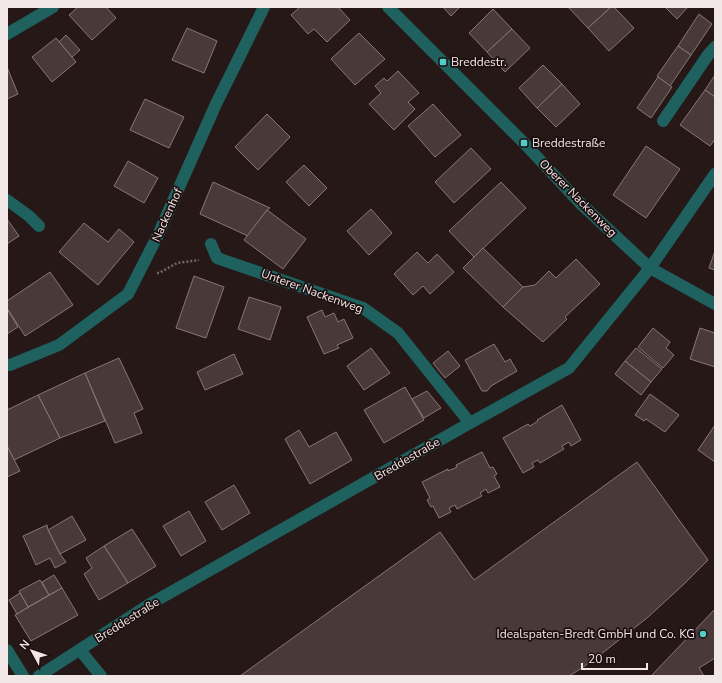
<svg xmlns="http://www.w3.org/2000/svg" width="722" height="683" font-family="'Nunito Sans',sans-serif">
<style>
.building{fill:#4a3939;stroke:#897676}
.lines{fill:none;stroke-linecap:round;stroke-linejoin:round}
.path{stroke:#736666;stroke-width:2.5;stroke-dasharray:2 2;stroke-linecap:butt}
.minor{stroke:#1e615f;stroke-width:12}
.poi-dot{fill:#53cdc9;stroke:#1d0f0f;stroke-width:1.5}
.labels{text-anchor:middle;dominant-baseline:central;stroke-width:3.5;stroke-linejoin:round;paint-order:stroke}
.poi-label{font-size:12px;fill:#f2e7e7;stroke:#1d0f0f;text-anchor:start}
.street-label{font-size:12px;fill:#f2e7e7;stroke:#1d0f0f}
</style>
<rect width="100%" height="100%" fill="#271818"/>
<!-- building -->
<g class="building">
<path d="M78,7H106L116,18L92,40L69,15Z"/>
<path d="M300,7H338L350,20L327,42L314,29L308,34L291,15Z"/>
<path d="M443,7H460L451,16Z"/>
<path d="M568,7H611L588,28Z"/>
<path d="M611,7H614L634,28L609,51L588,28Z"/>
<path d="M665,7H688L677,19Z"/>
<path d="M493,9L512,29L487,52L469,33Z"/>
<path d="M699,14L712,24L691,55L678,46Z"/>
<path d="M187,28L217,41L204,73L172,60Z"/>
<path d="M512,29L530,48L505,72L487,52Z"/>
<path d="M359,33L385,59L355,85L331,59Z"/>
<path d="M66,35L80,50L72,57L59,42Z"/>
<path d="M56,38L76,62L52,82L32,57Z"/>
<path d="M678,46L691,55L670,86L657,76Z"/>
<path d="M543,65L562,84L537,108L519,88Z"/>
<path d="M7,67L18,94L7,99Z"/>
<path d="M398,71L419,93L408,102L415,109L394,130L369,104L381,93L375,86L384,78L387,81Z"/>
<path d="M715,75V97L705,90Z"/>
<path d="M658,77L672,87L651,118L637,108Z"/>
<path d="M562,84L580,104L556,127L537,108Z"/>
<path d="M705,90L715,97V139L710,146L680,125Z"/>
<path d="M145,99L184,117L169,148L130,130Z"/>
<path d="M433,104L461,135L435,157L408,126Z"/>
<path d="M267,114L290,137L258,170L235,147Z"/>
<path d="M646,146L680,169L646,218L613,195Z"/>
<path d="M471,148L491,169L454,203L435,182Z"/>
<path d="M128,161L158,178L144,203L114,186Z"/>
<path d="M304,165L327,188L309,206L286,182Z"/>
<path d="M213,182L270,208L267,210L248,236L200,214Z"/>
<path d="M501,182L526,208L474,257L449,231Z"/>
<path d="M371,209L392,233L369,255L347,231Z"/>
<path d="M267,210L306,239L283,269L244,240Z"/>
<path d="M7,219L19,236L7,244Z"/>
<path d="M84,223L108,242L119,229L134,242L98,285L59,252Z"/>
<path d="M483,248L523,287L503,307L463,268Z"/>
<path d="M715,251V270L709,268Z"/>
<path d="M417,252L428,263L437,254L454,272L430,294L423,286L413,295L394,274Z"/>
<path d="M576,259L600,284L565,317L567,319L543,342L503,307L523,287L535,285L549,271L556,278Z"/>
<path d="M50,272L73,305L25,336L7,308V301Z"/>
<path d="M194,276L224,287L206,338L176,328Z"/>
<path d="M249,297L281,307L270,340L238,329Z"/>
<path d="M7,309L18,327L7,334Z"/>
<path d="M322,310L325,317L334,313L338,322L344,319L353,338L337,345L339,348L324,354L307,317Z"/>
<path d="M653,328L670,342L666,348L674,355L663,368L638,347Z"/>
<path d="M700,328L715,333V367L690,359Z"/>
<path d="M494,344L505,362L510,359L517,371L491,386L487,391H482L465,360Z"/>
<path d="M371,348L390,373L364,390L347,366Z"/>
<path d="M636,348L662,369L651,382L625,361Z"/>
<path d="M448,351L460,366L445,378L433,363Z"/>
<path d="M234,354L243,374L205,390L197,372Z"/>
<path d="M119,358L143,409L134,413L142,433L115,443L85,373Z"/>
<path d="M625,361L651,382L641,395L615,374Z"/>
<path d="M85,373L105,421L60,438L38,395Z"/>
<path d="M405,387L424,420L384,443L364,410Z"/>
<path d="M427,391L441,408L424,418L412,399Z"/>
<path d="M650,394L679,415L665,432L646,419L644,421L635,415Z"/>
<path d="M38,395L60,438L14,460L7,446V410Z"/>
<path d="M562,405L581,440L571,446L569,442L562,446L564,449L540,463L538,460L532,463L534,467L523,473L503,438L528,424L530,426L538,421L537,420Z"/>
<path d="M715,425V462L698,450Z"/>
<path d="M299,430L309,447L336,432L352,460L310,484L285,439Z"/>
<path d="M7,446L20,471L7,477Z"/>
<path d="M482,452L490,468L493,467L497,474L494,476L500,487L488,493L486,489L480,493L482,496L457,509L455,505L449,508L451,512L439,518L433,506L431,507L427,500L430,498L422,482L448,469V471L455,468L457,467L456,465Z"/>
<path d="M637,462L708,560L684,584L647,618L605,651L582,668L569,676H240L440,532L474,580Z"/>
<path d="M234,485L250,513L222,530L205,502Z"/>
<path d="M189,511L206,541L181,556L163,526Z"/>
<path d="M72,516L86,540L60,554L48,530Z"/>
<path d="M47,525L48,530L60,554L66,562L55,568L50,558L36,565L23,536Z"/>
<path d="M132,529L156,566L128,583L104,546Z"/>
<path d="M104,546L128,583L99,600L84,574L92,568L86,558Z"/>
<path d="M54,575L62,588L49,595L42,582Z"/>
<path d="M40,580L49,595L28,607L19,591Z"/>
<path d="M62,588L78,615L31,641L15,615Z"/>
<path d="M20,593L28,607L17,614L9,600Z"/>
<path d="M715,609V658L699,668L704,676H651Z"/>
</g>
<g class="lines">
<!-- path -->
<path class="path" d="M157,273H159L177,263L199,260"/>
<!-- minor -->
<g class="minor">
<path d="M388,7L524,143L580,203L650,268L715,304"/>
<path d="M7,34L53,7"/>
<path d="M663,121L708,55L715,47"/>
<path d="M7,200L29,216L39,226"/>
<path d="M211,244L217,258L363,308L398,333L470,423"/>
<path d="M7,365H10L59,345L128,294L158,235L216,104L264,7"/>
<path d="M7,650L23,676"/>
<path d="M80,650L101,676"/>
<path d="M39,676L150,604L470,423L569,368L650,268L715,174"/>
</g>
</g>
<!-- markers -->
<g class="poi-dot">
<rect x="439" y="58" width="8" height="8" rx="2"/>
<rect x="520" y="139" width="8" height="8" rx="2"/>
<circle cx="703" cy="634" r="4"/>
</g>
<g class="labels">
<!-- poi labels -->
<g class="poi-label">
<text x="451" y="62">Breddestr.</text>
<text x="532" y="143">Breddestraße</text>
<text x="695" y="634" text-anchor="end">Idealspaten-Bredt GmbH und Co. KG</text>
</g>
<!-- street labels -->
<g class="street-label">
<text transform="translate(578 198) rotate(45)">Oberer Nackenweg</text>
<text transform="translate(167 215) rotate(-66)">Nackenhof</text>
<text transform="translate(312 291) rotate(20)">Unterer Nackenweg</text>
<text transform="translate(407 459) rotate(-30)">Breddestraße</text>
<text transform="translate(127 620) rotate(-32)">Breddestraße</text>
</g>
</g>
<!-- border -->
<rect width="722" height="683" fill="none" stroke="#f2e7e7" stroke-width="16"/>
<!-- north arrow -->
<g transform="translate(32 651) rotate(310)" stroke="#1d0f0f" stroke-width="3" paint-order="stroke">
<path d="M0-3L7 15L0 10L-7 15Z" fill="#f2e7e7"/>
<text y="-6" font-size="11" font-weight="bold" text-anchor="middle" fill="#f2e7e7">N</text>
</g>
<!-- scale -->
<path d="M582 663v6h65v-6" fill="none" stroke="#f2e7e7" stroke-width="2"/>
<text x="588" y="663" font-size="12" fill="#f2e7e7" stroke="#1d0f0f" stroke-width="3" paint-order="stroke">20 m</text>
</svg>
